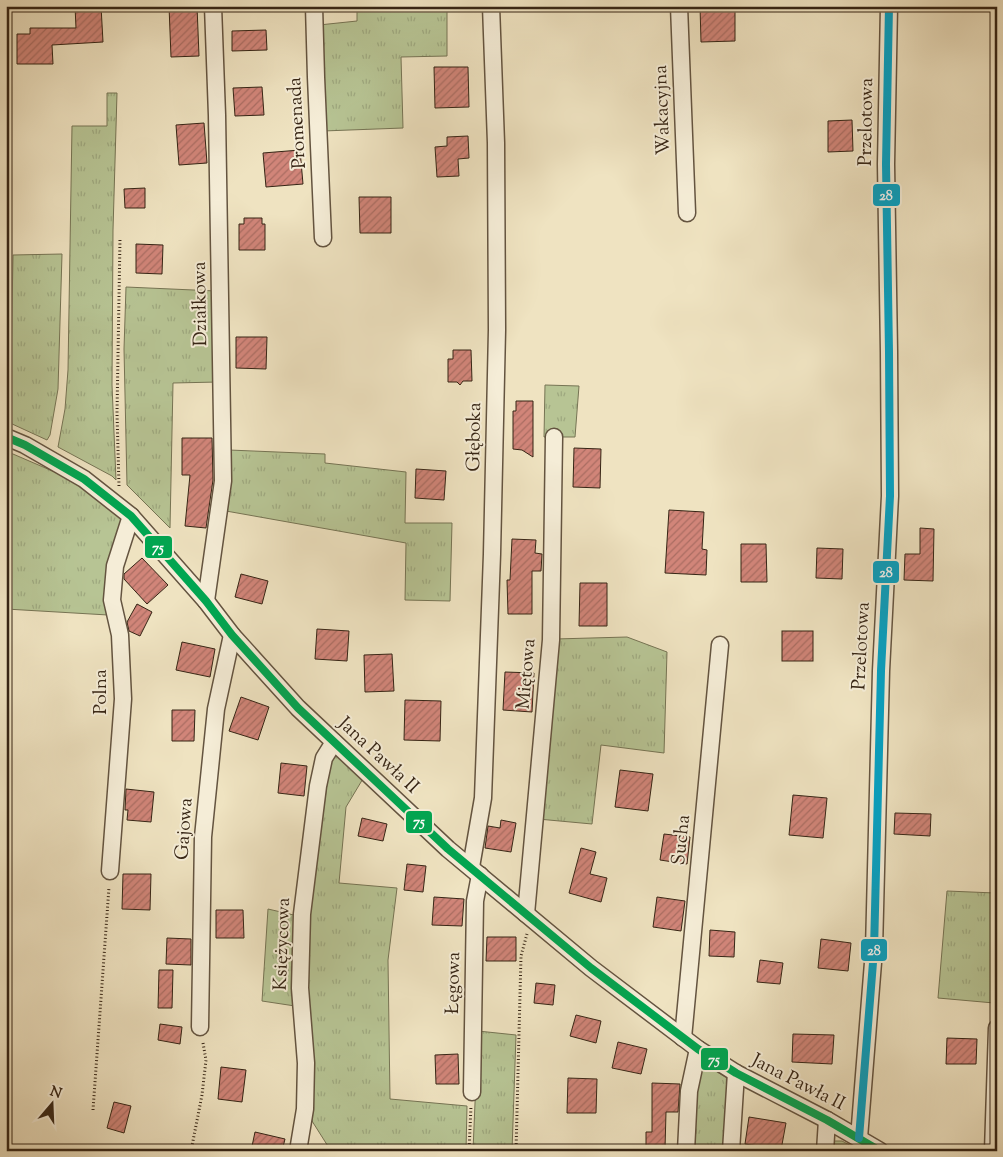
<svg xmlns="http://www.w3.org/2000/svg" width="1003" height="1157" font-family="'Sorts Mill Goudy',serif">
<style>
.grass{fill:url(#grass-tufts);stroke:#767454}
.building{fill:url(#building-hatch);stroke:#362515}
.lines{fill:none;stroke-linecap:round;stroke-linejoin:round}
.minor-casing{stroke:#645440;stroke-width:19}
.path{stroke:#362515;stroke-width:3;stroke-dasharray:1 2.5;stroke-linecap:butt}
.minor{stroke:#f5edd7;stroke-width:16}
.bus-1-casing{stroke:#f5edd7;stroke-width:11}
.bus-2-casing{stroke:#f5edd7;stroke-width:11}
.bus-1{stroke:#00a651;stroke-width:8}
.bus-2{stroke:#03a2c5;stroke-width:8}
.labels{text-anchor:middle;dominant-baseline:central;stroke-width:4;stroke-linejoin:round;paint-order:stroke}
.street-label{font-size:19px;fill:#362515;stroke:#f5edd7}
.line-badge{stroke:#f5edd7;stroke-width:2}
.badge-label{font-size:14px;text-anchor:middle;font-weight:bold;fill:#fff}
</style>
<defs>
<pattern id="grass-tufts" width="24" height="20" patternUnits="userSpaceOnUse" patternTransform="scale(1.25)"><rect width="24" height="20" fill="#b7c494"/><path d="M3 7l-1-3M5 7V3M7 7l1-3M15 17l-1-3M17 17v-4M19 17l1-3" fill="none" stroke="#9ea87f"/></pattern>
<pattern id="building-hatch" width="6" height="6" patternUnits="userSpaceOnUse" patternTransform="scale(1.25)"><rect width="6" height="6" fill="#d18579"/><path d="M-1 1l2-2M0 6l6-6M5 7l2-2" fill="none" stroke="#aa6d62"/></pattern>
</defs>
<rect width="100%" height="100%" fill="#efe3c1"/>
<filter id="stains"><feTurbulence type="fractalNoise" baseFrequency=".004" numOctaves="4"/><feColorMatrix values="0 0 0 0 .2 0 0 0 0 .09 0 0 0 0 .02 0 0 0 .5 -.17"/></filter>
<radialGradient id="worn" r=".72"><stop offset=".6" stop-color="#630" stop-opacity="0"/><stop offset="1" stop-color="#630" stop-opacity=".3"/></radialGradient>
<!-- grass -->
<g class="grass">
<path d="M357,6H447V56L401,57L403,128L323,131L319,25L357,21Z"/>
<path d="M107,93H117L113,230L112,385L116,480L112,476L58,447L65,409L68,370L72,126H107Z"/>
<path d="M62,254L58,389L50,435L47,440L10,423L13,255Z"/>
<path d="M126,287L216,291L218,382L173,383L170,528L127,485L124,349Z"/>
<path d="M545,385L579,386L575,437H544Z"/>
<path d="M229,450L325,454V463L406,472L405,523H452L450,601L405,600L406,543L226,511Z"/>
<path d="M6,451L64,476L105,504L126,522L108,615L6,609Z"/>
<path d="M627,637L667,652L664,753L601,745L592,824L538,819L555,639Z"/>
<path d="M336,751L364,777L346,807L339,883L397,888L388,960L390,1099L467,1106L466,1151H331L312,1121L305,999L308,923L331,755Z"/>
<path d="M947,891L995,893L994,1003L938,998Z"/>
<path d="M268,909L298,916L295,1006L262,1001Z"/>
<path d="M478,1031L516,1035L512,1151H473Z"/>
<path d="M702,1066L709,1067L730,1080L726,1151H690L693,1092Z"/>
<path d="M831,1141H842L861,1151H829Z"/>
</g>
<!-- building -->
<g class="building">
<path d="M75,6H101L103,42L52,45L53,64H17V34H30V28H76Z"/>
<path d="M169,6H197L199,56L171,57Z"/>
<path d="M700,6H735V41L701,42Z"/>
<path d="M266,30L267,50L232,51V31Z"/>
<path d="M434,67H468L469,107L435,108Z"/>
<path d="M262,87L264,115L235,116L233,88Z"/>
<path d="M852,120L853,151L828,152V121Z"/>
<path d="M204,123L207,163L179,165L176,125Z"/>
<path d="M468,136L469,158L458,159L459,176L437,177L435,147L447,146V137Z"/>
<path d="M300,150L303,184L266,187L263,153Z"/>
<path d="M145,188V208H125L124,189Z"/>
<path d="M359,197H391V233H360Z"/>
<path d="M244,218H262V224H265V250H239V224H244Z"/>
<path d="M136,244L163,245L162,274L136,273Z"/>
<path d="M236,337H267L266,369L236,368Z"/>
<path d="M453,350H471L472,381H463L460,385L457,382H448V359H453Z"/>
<path d="M516,401H533V457L522,450L513,449V411H516Z"/>
<path d="M182,438H212L213,480L206,528L185,526L190,475H182Z"/>
<path d="M574,448L601,449L600,488L573,487Z"/>
<path d="M416,469L446,471L444,500L415,498Z"/>
<path d="M669,510L704,512L702,549L707,550L706,575L665,573Z"/>
<path d="M920,528L934,529L933,581L904,580L905,554H920Z"/>
<path d="M512,539L536,540L535,553L542,554L541,571H532V614H508L507,580H510Z"/>
<path d="M741,544H766L767,582H741Z"/>
<path d="M817,548L843,549L842,579L816,578Z"/>
<path d="M142,558L168,585L147,604L124,579V574Z"/>
<path d="M241,574L268,581L262,604L235,597Z"/>
<path d="M580,583H607V626H579Z"/>
<path d="M137,604L152,612L140,636L129,631L127,622Z"/>
<path d="M317,629L349,631L347,661L315,659Z"/>
<rect x="782" y="631" width="31" height="30"/>
<path d="M182,642L215,649L210,677L176,670Z"/>
<path d="M392,654L394,691L365,692L364,655Z"/>
<path d="M505,672L534,673L532,712L503,710Z"/>
<path d="M241,697L269,707L258,740L229,731Z"/>
<path d="M405,700L441,701L440,741L404,740Z"/>
<path d="M172,710H195L194,741H172Z"/>
<path d="M281,763L307,766L304,796L278,793Z"/>
<path d="M620,770L653,774L648,811L615,807Z"/>
<path d="M126,789L154,792L151,822L127,820L128,810H125Z"/>
<path d="M793,795L827,798L823,838L789,835Z"/>
<path d="M895,813L931,814L930,836L894,834Z"/>
<path d="M362,818L387,824L383,841L358,836Z"/>
<path d="M501,820L516,823L511,852L485,848L488,826L500,828Z"/>
<path d="M664,834L690,837L687,864L660,860Z"/>
<path d="M581,848L596,852L590,874L607,878L601,902L569,893Z"/>
<path d="M407,864L426,866L423,892L404,890Z"/>
<path d="M123,874H151L150,910L122,909Z"/>
<path d="M434,897L464,899L462,926L432,925Z"/>
<path d="M657,897L685,901L681,931L653,927Z"/>
<path d="M216,910H243L244,938H216Z"/>
<path d="M710,930L735,932L734,957L709,956Z"/>
<path d="M487,937H516V961H486Z"/>
<path d="M167,938L191,939V965L166,964Z"/>
<path d="M821,939L851,943L848,971L818,968Z"/>
<path d="M760,960L783,963L780,984L757,982Z"/>
<path d="M159,970H173L172,1008H158Z"/>
<path d="M536,983L555,985L553,1005L534,1003Z"/>
<path d="M576,1015L601,1021L596,1043L570,1036Z"/>
<path d="M160,1024L182,1027L180,1044L158,1040Z"/>
<path d="M793,1034L834,1035L832,1064L792,1062Z"/>
<path d="M947,1038L977,1039L976,1064H946Z"/>
<path d="M618,1042L647,1049L641,1074L612,1068Z"/>
<path d="M458,1054L459,1084H436L435,1055Z"/>
<path d="M221,1067L246,1070L242,1102L218,1099Z"/>
<path d="M568,1078L597,1079L596,1113H567Z"/>
<path d="M652,1083L680,1084L678,1112H666L665,1149H646V1132H652Z"/>
<path d="M114,1102L131,1106L124,1133L107,1128Z"/>
<path d="M749,1117L786,1123L781,1150L745,1144Z"/>
<path d="M255,1132L285,1139L282,1151H251Z"/>
</g>
<g class="lines">
<!-- minor casing -->
<g class="minor-casing">
<g id="minor">
<path d="M314,6L316,77L323,238"/>
<path d="M679,6L687,213"/>
<path d="M6,437L25,445L84,479L131,516L206,601L232,635L298,708L448,849L591,968L698,1049L736,1073L827,1120L880,1151"/>
<path d="M206,601L223,481L217,115L213,6"/>
<path d="M471,867L483,798L492,554L497,330L496,143L491,6"/>
<path d="M110,871L123,699L120,635L112,600L115,566L131,516"/>
<path d="M526,914L551,640L554,437"/>
<path d="M200,1027L203,837L216,709L232,635"/>
<path d="M683,1038L720,645"/>
<path d="M472,1092L475,901L480,875"/>
<path d="M859,1138L874,950L881,671L890,496L889,352L886,164L889,6"/>
<path d="M298,1151L305,1109L306,1063L300,988L302,914L318,786L324,758L334,742"/>
<path d="M686,1151L689,1091L698,1049"/>
<path d="M731,1151L736,1073"/>
<path d="M825,1151L827,1120"/>
<path d="M993,1151L997,1028"/>
</g>
</g>
<!-- path -->
<g class="path">
<path d="M119,486L117,413L120,239"/>
<path d="M93,1110L109,887"/>
<path d="M191,1151L202,1095L206,1060L203,1043"/>
<path d="M469,1151L471,1106"/>
<path d="M516,1151L521,956L527,934"/>
</g>
<!-- minor -->
<use href="#minor" class="minor"/>
<!-- bus-1 casing -->
<g class="bus-1-casing">
<path id="bus-1" d="M6,437L25,445L84,479L131,516L206,601L232,635L298,708L448,849L591,968L698,1049L736,1073L827,1120L880,1151"/>
</g>
<!-- bus-2 casing -->
<g class="bus-2-casing">
<path id="bus-2" d="M859,1138L874,950L881,671L890,496L889,352L886,164L889,6"/>
</g>
<!-- bus-1 -->
<use href="#bus-1" class="bus-1"/>
<!-- bus-2 -->
<use href="#bus-2" class="bus-2"/>
</g>
<g class="labels">
<!-- street labels -->
<g class="street-label">
<text transform="translate(663 110) rotate(-92)">Wakacyjna</text>
<text transform="translate(867 122) rotate(-89)">Przelotowa</text>
<text transform="translate(298 123) rotate(-93)">Promenada</text>
<text transform="translate(201 304) rotate(-91)">Działkowa</text>
<text transform="translate(475 437) rotate(-89)">Głęboka</text>
<text transform="translate(862 646) rotate(-87)">Przelotowa</text>
<text transform="translate(527 674) rotate(-85)">Miętowa</text>
<text transform="translate(101 692) rotate(-90)">Polna</text>
<text transform="translate(378 756) rotate(43)">Jana Pawła II</text>
<text transform="translate(185 829) rotate(-86)">Gajowa</text>
<text transform="translate(682 840) rotate(-84)">Sucha</text>
<text transform="translate(283 944) rotate(-88)">Księżycowa</text>
<text transform="translate(454 983) rotate(-89)">Łęgowa</text>
<text transform="translate(798 1083) rotate(27)">Jana Pawła II</text>
</g>
</g>
<g class="line-badge">
<rect x="872" y="183" width="29" height="24" rx="5" fill="#03a2c5"/>
<rect x="144" y="535" width="29" height="24" rx="5" fill="#00a651"/>
<rect x="872" y="560" width="28" height="24" rx="5" fill="#03a2c5"/>
<rect x="405" y="810" width="28" height="24" rx="5" fill="#00a651"/>
<rect x="860" y="938" width="28" height="24" rx="5" fill="#03a2c5"/>
<rect x="700" y="1047" width="29" height="24" rx="5" fill="#00a651"/>
</g>
<g class="badge-label">
<text x="886" y="200">28</text>
<text x="158" y="552">75</text>
<text x="886" y="577">28</text>
<text x="419" y="826">75</text>
<text x="874" y="955">28</text>
<text x="714" y="1064">75</text>
</g>
<!-- margin -->
<rect width="1003" height="1157" fill="none" stroke="#efe3c1" stroke-width="25"/>
<rect x="8" y="8" width="988" height="1142" fill="none" stroke="#362515" stroke-width="2.5"/>
<rect x="12" y="12" width="978" height="1132" fill="none" stroke="#362515"/>
<!-- north arrow -->
<g transform="translate(52 1104) rotate(19)" stroke="#f5edd7" stroke-width="4" paint-order="stroke">
<path d="M0-4L9 19L0 12L-9 19Z" fill="#362515"/>
<text y="-8" font-size="14" font-weight="bold" text-anchor="middle" fill="#362515">N</text>
</g>
<rect width="100%" height="100%" filter="url(#stains)"/>
<rect width="100%" height="100%" fill="url(#worn)"/>
</svg>
